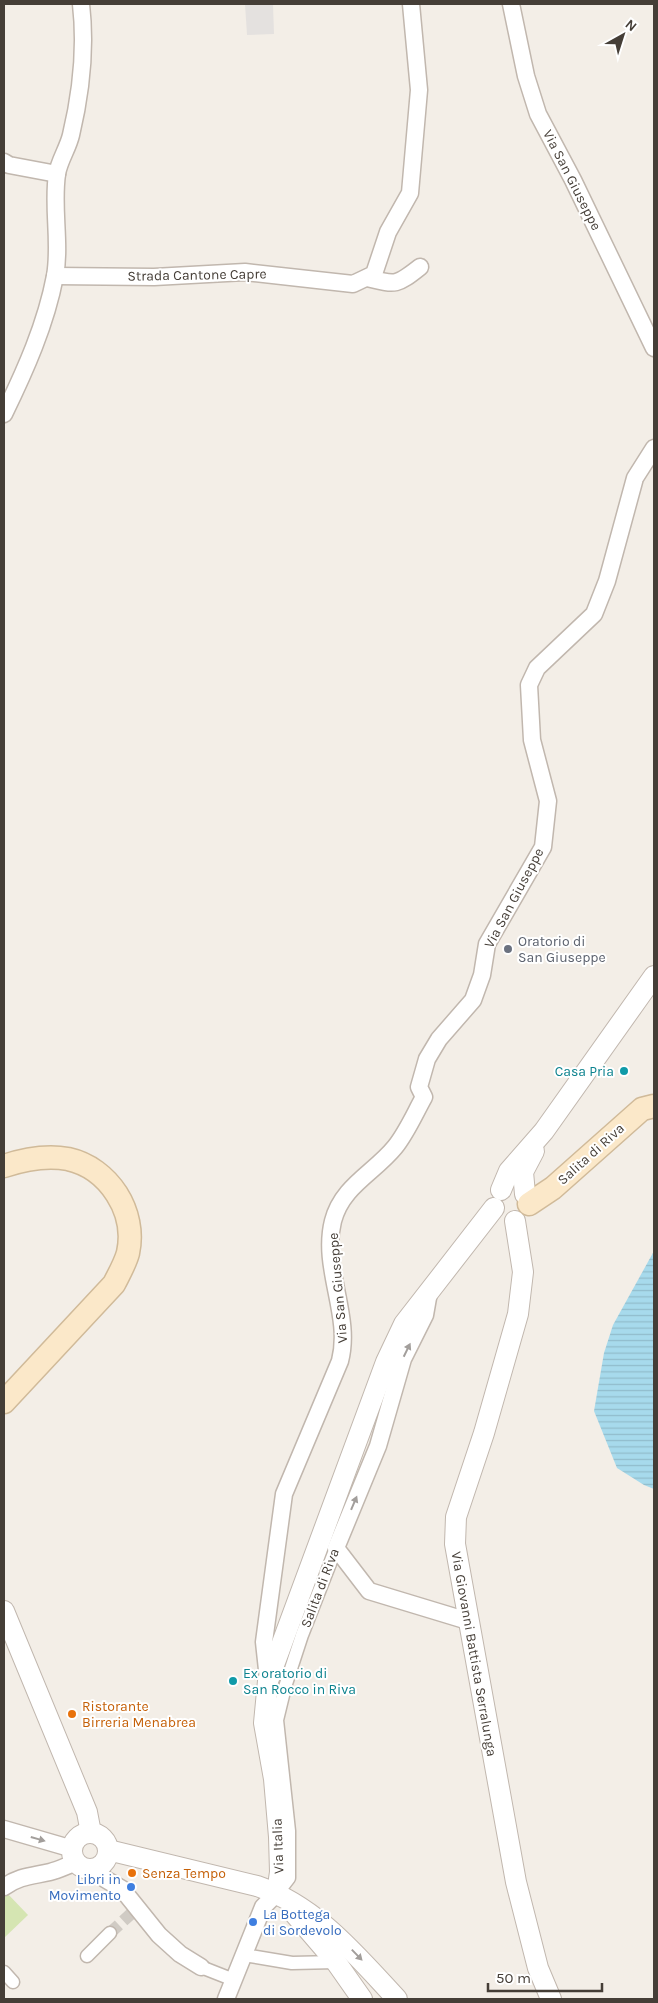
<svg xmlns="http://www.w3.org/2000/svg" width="658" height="2003" font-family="Karla,sans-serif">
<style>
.park{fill:#d5e5b2}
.parking{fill:#e4e1df}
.water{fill:url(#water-rules)}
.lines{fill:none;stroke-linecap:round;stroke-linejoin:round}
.pedestrian-tunnel{stroke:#d0cbc4;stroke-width:12;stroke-dasharray:12 6;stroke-linecap:butt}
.pedestrian-casing{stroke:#c1b7ae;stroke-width:15}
.minor-casing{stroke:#c1b7ae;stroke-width:19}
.tertiary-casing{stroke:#c1b7ae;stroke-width:22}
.secondary-casing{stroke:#d0ba99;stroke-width:25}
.pedestrian{stroke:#fff;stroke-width:12}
.minor{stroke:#fff;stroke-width:16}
.tertiary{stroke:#fff;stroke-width:20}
.secondary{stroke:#fbe8c9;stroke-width:22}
.oneway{fill:#a29e9b}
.worship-dot{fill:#6b7280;stroke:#fff;stroke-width:2}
.culture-dot{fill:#0f9aa8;stroke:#fff;stroke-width:2}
.food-dot{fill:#e8710a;stroke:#fff;stroke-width:2}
.shop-dot{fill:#3f7fe0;stroke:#fff;stroke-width:2}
.labels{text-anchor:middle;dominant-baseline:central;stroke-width:4;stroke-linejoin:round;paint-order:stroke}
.street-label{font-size:14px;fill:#453e37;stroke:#fff}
.worship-label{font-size:14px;fill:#5b616d;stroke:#fff;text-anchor:start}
.culture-label{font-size:14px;fill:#0d838f;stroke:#fff;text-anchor:end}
.food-label{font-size:14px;fill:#c56008;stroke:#fff;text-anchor:start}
.shop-label{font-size:14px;fill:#366cbe;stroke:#fff;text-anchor:end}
</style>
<defs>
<pattern id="water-rules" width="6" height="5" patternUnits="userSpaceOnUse" patternTransform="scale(1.25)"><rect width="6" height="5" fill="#a7daec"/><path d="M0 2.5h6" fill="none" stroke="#91bccb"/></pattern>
</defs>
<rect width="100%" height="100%" fill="#f3eee7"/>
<!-- park -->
<path class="park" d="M5,1891L28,1915L4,1938V1892Z"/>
<!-- parking -->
<path class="parking" d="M245,4H273L274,34L247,35Z"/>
<!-- water -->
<path class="water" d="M654,1251V1489L644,1485L617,1468L594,1411L604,1353L613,1325Z"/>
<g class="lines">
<!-- pedestrian-tunnel -->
<path class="pedestrian-tunnel" d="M110,1933L133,1912"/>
<!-- pedestrian casing -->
<g class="pedestrian-casing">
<g id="pedestrian">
<path d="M279,1891L289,1878V1831L277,1720L285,1687L302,1635L336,1548"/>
<path d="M244,1955L292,1963L336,1962"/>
<path d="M87,1956L110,1933"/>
<path d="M201,1967L234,1980"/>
<path d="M4,1972L13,1982"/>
</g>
</g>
<!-- minor casing -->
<g class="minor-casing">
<g id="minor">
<path d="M511,4L526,76L538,114L573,180L654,348"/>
<path d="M4,162L9,165L57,174"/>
<path d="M55,276L154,277L245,272L353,284L374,274L388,232L410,193L419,90L411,4"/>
<path d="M367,278C396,285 396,286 420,267"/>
<path d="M4,414C25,371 46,324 55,276C61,243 52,208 57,174C59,161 68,148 71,135C81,93 86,47 81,4"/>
<path d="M429,1292L425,1315L403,1359L378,1446L336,1548L369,1591L468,1621"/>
<path d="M268,1679L264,1642L284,1494L340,1361C352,1315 321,1268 333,1221C342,1186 374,1173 395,1147C407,1132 415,1113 424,1097L419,1087L427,1059L439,1039L473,1000L482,975L487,944L543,847L548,801L532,740L529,685L537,668L594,614L607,581L635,478L654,448"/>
<path d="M4,1829L73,1849"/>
<path d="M96,1868L105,1879L122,1889L159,1935L180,1954L201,1967"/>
<path d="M4,1887C19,1876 32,1876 50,1872C59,1870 68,1865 77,1862"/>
<path d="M226,1999L263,1907L277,1893"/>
</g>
</g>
<!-- tertiary casing -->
<g class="tertiary-casing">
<g id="tertiary">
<path d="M501,1190L509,1171L544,1131L654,976"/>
<path d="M525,1194L523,1172L534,1151"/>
<path d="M515,1221L523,1272L518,1314L484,1433L456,1517L455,1544L516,1882L538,1968L551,1999"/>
<path d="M4,1611L87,1812L91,1833"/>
<circle cx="90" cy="1851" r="18"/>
<path d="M108,1850L257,1886C317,1907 355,1954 397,1999"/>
<path d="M277,1893L280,1872L279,1837L274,1779L264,1723L268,1681L386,1362L404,1324L494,1208"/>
<path d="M293,1912L336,1962L362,1999"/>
</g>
</g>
<!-- secondary casing -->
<g class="secondary-casing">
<g id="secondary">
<path d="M4,1166C25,1159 46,1155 68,1159C109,1168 137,1212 128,1253C125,1264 119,1274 114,1284L4,1402"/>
<path d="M529,1204L553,1188L642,1109L654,1106"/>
</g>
</g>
<!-- pedestrian -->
<use href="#pedestrian" class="pedestrian"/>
<!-- minor -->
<use href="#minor" class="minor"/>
<!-- tertiary -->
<use href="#tertiary" class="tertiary"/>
<!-- secondary -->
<use href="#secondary" class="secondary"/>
</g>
<!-- one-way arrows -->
<defs><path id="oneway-solid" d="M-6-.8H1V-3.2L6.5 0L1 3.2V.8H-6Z" transform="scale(1.25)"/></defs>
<g class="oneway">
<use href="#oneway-solid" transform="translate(407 1350) rotate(-64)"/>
<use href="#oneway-solid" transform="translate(354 1503) rotate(-67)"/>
<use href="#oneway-solid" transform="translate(38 1839) rotate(16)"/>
<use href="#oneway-solid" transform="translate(357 1955) rotate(46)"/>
</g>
<!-- markers -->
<circle class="worship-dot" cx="508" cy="949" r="5"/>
<g class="culture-dot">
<circle cx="624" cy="1071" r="5"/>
<circle cx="233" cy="1681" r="5"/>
</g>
<g class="food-dot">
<circle cx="72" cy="1714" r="5"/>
<circle cx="132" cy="1873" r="5"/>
</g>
<g class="shop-dot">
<circle cx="131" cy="1887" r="5"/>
<circle cx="253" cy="1922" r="5"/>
</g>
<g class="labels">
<!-- street labels -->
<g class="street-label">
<text transform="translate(572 180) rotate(63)">Via San Giuseppe</text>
<text transform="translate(197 275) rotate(-1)">Strada Cantone Capre</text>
<text transform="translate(514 898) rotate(-62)">Via San Giuseppe</text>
<text transform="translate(591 1154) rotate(-42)">Salita di Riva</text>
<text transform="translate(338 1288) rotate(-95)">Via San Giuseppe</text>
<text transform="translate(320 1588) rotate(-69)">Salita di Riva</text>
<text transform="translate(474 1654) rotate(80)">Via Giovanni Battista Serralunga</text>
<text transform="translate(278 1846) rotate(-92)">Via Italia</text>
</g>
<!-- worship labels -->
<g class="worship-label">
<text x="518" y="941">Oratorio di<tspan x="518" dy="16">San Giuseppe</tspan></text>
</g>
<!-- culture labels -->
<g class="culture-label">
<text x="614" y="1071">Casa Pria</text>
<text x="243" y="1673" text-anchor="start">Ex oratorio di<tspan x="243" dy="16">San Rocco in Riva</tspan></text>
</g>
<!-- food labels -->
<g class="food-label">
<text x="82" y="1706">Ristorante<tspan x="82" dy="16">Birreria Menabrea</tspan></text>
<text x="142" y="1873">Senza Tempo</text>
</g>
<!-- shop labels -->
<g class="shop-label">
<text x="121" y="1879">Libri in<tspan x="121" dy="16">Movimento</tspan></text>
<text x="263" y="1914" text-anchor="start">La Bottega<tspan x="263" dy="16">di Sordevolo</tspan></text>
</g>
</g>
<!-- border -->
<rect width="658" height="2003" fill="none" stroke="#453e37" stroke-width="10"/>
<!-- north arrow -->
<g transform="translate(623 35) rotate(39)" stroke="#ffffff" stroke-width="4" paint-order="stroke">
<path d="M0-4L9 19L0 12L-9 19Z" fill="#453e37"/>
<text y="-8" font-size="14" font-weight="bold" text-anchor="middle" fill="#453e37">N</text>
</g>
<!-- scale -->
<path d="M488 1983v8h114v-8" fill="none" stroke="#453e37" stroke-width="2.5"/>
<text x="496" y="1983" font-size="15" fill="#453e37" stroke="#ffffff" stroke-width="4" paint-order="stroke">50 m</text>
</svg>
